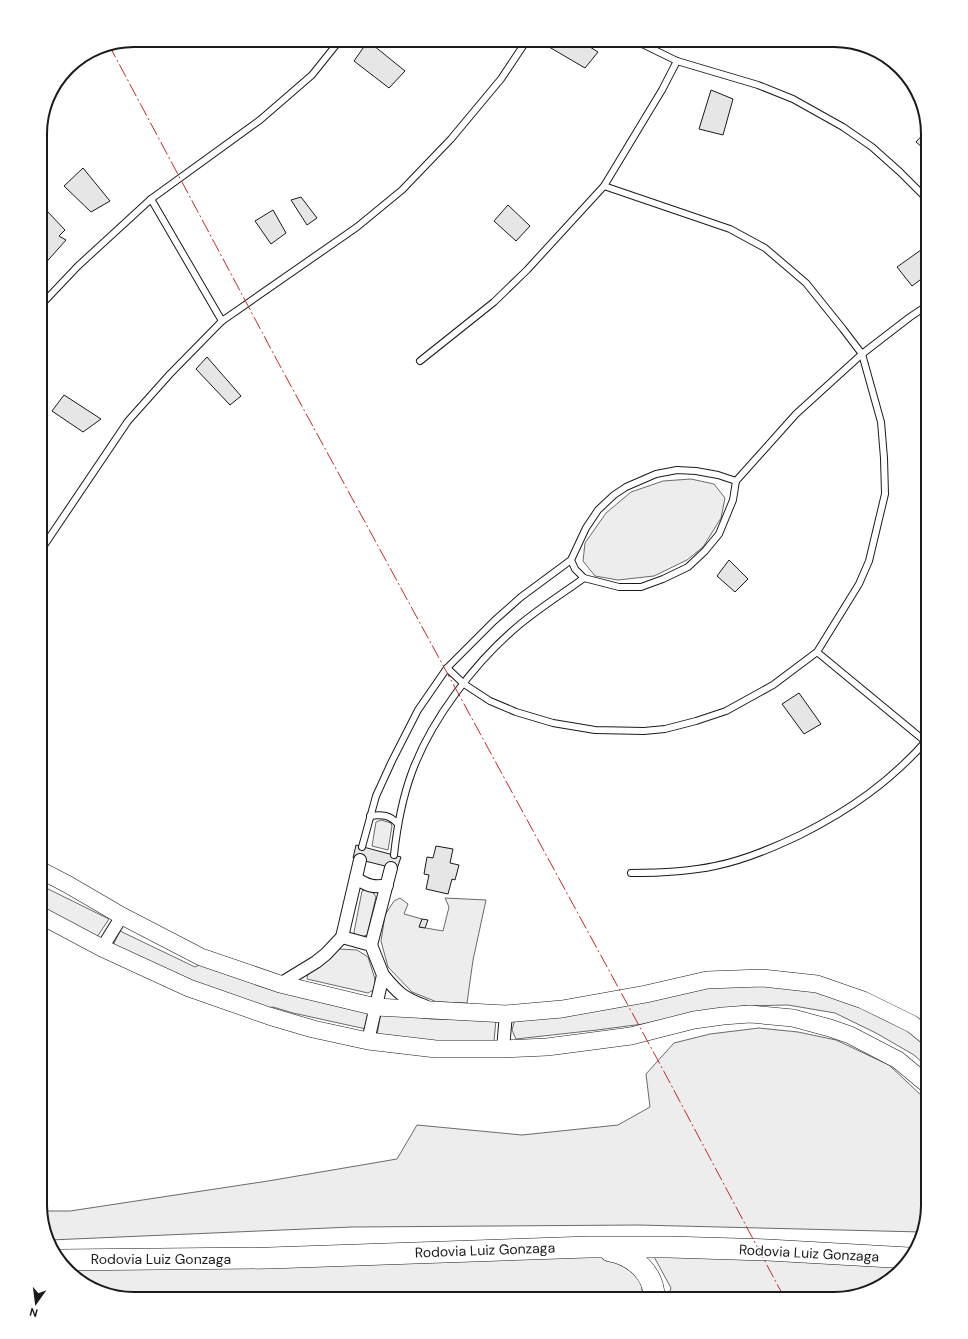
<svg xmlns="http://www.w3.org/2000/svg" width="968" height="1339" font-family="'DM Sans',sans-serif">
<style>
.built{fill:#ededed;stroke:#6a6a6a}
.building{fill:#e6e6e6;stroke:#1a1a1a}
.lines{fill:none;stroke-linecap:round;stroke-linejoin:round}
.lane-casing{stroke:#1a1a1a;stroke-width:8}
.street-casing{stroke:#1a1a1a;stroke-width:14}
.secondary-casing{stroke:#1a1a1a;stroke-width:18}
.highway-casing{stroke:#1a1a1a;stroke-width:22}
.lane{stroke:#fff;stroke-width:6}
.street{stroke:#fff;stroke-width:12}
.secondary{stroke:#fff;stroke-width:17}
.highway{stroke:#fff;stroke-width:21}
.power{stroke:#c62828;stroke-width:1;stroke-dasharray:14 3 2 3;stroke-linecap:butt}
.labels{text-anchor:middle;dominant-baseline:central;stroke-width:3;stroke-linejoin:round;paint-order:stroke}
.street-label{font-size:14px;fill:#1a1a1a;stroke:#fff}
.rim{fill:none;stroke:#1a1a1a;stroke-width:2}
</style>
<rect width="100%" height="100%" fill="#fff"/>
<!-- built -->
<g class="built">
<path d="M691,479L714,484L725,498L721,518L703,547L687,560L654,576L618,580L595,576L583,561L585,543L606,513L631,492L663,481Z"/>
<path d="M381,820L391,823L392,826L388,850L372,846L376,822Z"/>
<path d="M40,885L109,919L97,937L40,908Z"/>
<path d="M367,889L372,891L376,897L367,935L361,937L355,935L354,932L362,891Z"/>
<path d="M400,898L408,904L404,914L422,919L420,927L443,931L449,907L445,898L486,900L473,960L467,1003L437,1002L412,992L388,967L381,941L385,915L394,901Z"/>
<path d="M120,931L195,967L201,964L371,1012L366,1029L293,1013L273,1007L261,1009L115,950L114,943Z"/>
<path d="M339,949L357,950L368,957L375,979V989L368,993L307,979L308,972L319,966Z"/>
<path d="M723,984L815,988L859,1004L928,1039V1068L914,1055L876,1033L835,1013L788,1005L743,1006L685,1015L643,1024L597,1030L516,1039L512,1030L515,1019Z"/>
<path d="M381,1012L431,1019L496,1020L494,1041H427L377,1035Z"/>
<path d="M759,1028L798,1032L836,1040L889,1065L923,1097L928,1103V1205L921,1232L639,1225L352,1227L50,1240L42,1211H70L268,1181L397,1159L417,1125L522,1135L618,1125L650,1107L646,1074L674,1043L710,1034Z"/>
<path d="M604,1253L631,1263L642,1283V1291L641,1299H128L87,1286L60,1259Z"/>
<path d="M652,1253L906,1262L881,1286L834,1299H667L671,1288Z"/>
</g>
<!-- building -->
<g class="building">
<path d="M547,40H579L598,52L585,68L544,44Z"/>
<path d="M693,40H708L707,46Z"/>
<path d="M368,41L405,71L389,88L354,61Z"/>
<path d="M711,90L733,99L723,135L699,129Z"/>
<path d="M927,130L928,143L923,148L916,142Z"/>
<path d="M83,168L110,201L91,212L64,186Z"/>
<path d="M301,197L317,218L307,225L291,200Z"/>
<path d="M508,205L530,226L516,241L494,221Z"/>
<path d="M273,210L286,233L271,244L255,221Z"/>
<path d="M47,211L65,230L59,236L66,240L42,267L40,266V231L45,225L40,220V219Z"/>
<path d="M928,245V274L912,286L897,267Z"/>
<path d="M207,357L241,396L230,405L196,369Z"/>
<path d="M64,395L101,419L83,432L52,411Z"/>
<path d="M729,560L748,579L735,592L717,576Z"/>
<path d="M799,693L821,724L804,734L782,704Z"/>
<path d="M356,845L401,857L397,869L353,858Z"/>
<path d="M436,846L453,849L450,863L459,865L455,880L452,879L448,894L426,889L429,875L424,874L427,857L433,858Z"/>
<path d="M422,919L428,920L425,928L419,927Z"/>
</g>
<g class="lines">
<!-- lane casing -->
<g class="lane-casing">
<g id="lane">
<path d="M634,40L677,61L758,85L793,99L843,127L872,147L900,172L928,200"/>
<path d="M151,199L222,321"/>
<path d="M40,306L78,266L151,199L260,120L312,75L340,40"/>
<path d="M420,361L494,302L527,270L604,186L662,90L677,61"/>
<path d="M736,481L796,414L862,354L910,317L928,305"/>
<path d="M40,548L45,544L128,421L170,374L222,321L357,227L402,190L451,139L501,79L527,40"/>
<path d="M817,652L926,742"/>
<path d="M447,668L464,684L490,701L516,712L553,723L595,730L644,731L665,729L696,721L726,711L773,685L817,652L859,584L869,561L885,494L884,458L881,422L862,354L843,329L806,283L765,248L730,229L604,186"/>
<path d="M370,816C382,814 390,815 398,824"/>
<path d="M362,847L376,796L392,761L418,710L447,668L494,621L521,597L571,560L586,528L598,510L614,495L626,487L656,474L677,470L696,471L718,475L736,481L733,500L719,534L705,551L688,567L663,579L641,587H619L584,578L575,569L571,560"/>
<path d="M394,855C397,827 402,799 412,772C431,720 475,662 518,626C538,609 562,594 584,578"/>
<path d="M631,873C659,873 687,872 715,866C745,860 773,848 800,835C850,810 891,781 928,739"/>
</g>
</g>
<!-- street casing -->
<g class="street-casing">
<g id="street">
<path d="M356,878C367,886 375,888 387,885"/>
<path d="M342,937L360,860"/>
<path d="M371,945L391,868"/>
<path d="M102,948L122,916"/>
<path d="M383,975C398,993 403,998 425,1006"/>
<path d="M280,984L316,962L326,954L342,937L371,945L383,975L368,1041"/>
<path d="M503,1049L506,1014"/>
</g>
</g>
<!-- secondary casing -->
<g class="secondary-casing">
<g id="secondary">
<path d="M40,870L67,884L122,916L201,957L280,984L376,1007L506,1014L562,1009L646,994L707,980L762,978L817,984L863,1000L912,1024L928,1037"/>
<path d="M40,915L102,948L189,988L269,1016L313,1029L368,1041L436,1049H503L547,1047L631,1036L694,1020L723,1016L750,1014L793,1018L830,1028L850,1035L898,1060L928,1085"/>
</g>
</g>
<!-- highway casing -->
<g class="highway-casing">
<g id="highway">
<path d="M610,1251C633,1255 655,1273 654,1299"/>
<path d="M60,1260L269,1258L589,1247H669L768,1250L909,1258"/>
</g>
</g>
<!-- lane -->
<use href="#lane" class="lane"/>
<!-- street -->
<use href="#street" class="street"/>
<!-- secondary -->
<use href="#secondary" class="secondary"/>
<!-- highway -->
<use href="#highway" class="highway"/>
<!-- power -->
<path class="power" d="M109,45L279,364L661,1066L785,1299"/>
</g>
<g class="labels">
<!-- street labels -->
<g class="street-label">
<text transform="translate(485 1250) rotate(-2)">Rodovia Luiz Gonzaga</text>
<text transform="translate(809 1253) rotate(3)">Rodovia Luiz Gonzaga</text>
<text x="161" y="1259">Rodovia Luiz Gonzaga</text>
</g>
</g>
<!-- crop -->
<path d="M0 0H968V1339H0ZM134 47H834A87 87 0 0 1 921 134V1205A87 87 0 0 1 834 1292H134A87 87 0 0 1 47 1205V134A87 87 0 0 1 134 47Z" fill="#fff" fill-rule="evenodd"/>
<path class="rim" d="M134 47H834A87 87 0 0 1 921 134V1205A87 87 0 0 1 834 1292H134A87 87 0 0 1 47 1205V134A87 87 0 0 1 134 47Z"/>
<!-- north arrow -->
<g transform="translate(36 1303) rotate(194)" stroke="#ffffff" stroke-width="3" paint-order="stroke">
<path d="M0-3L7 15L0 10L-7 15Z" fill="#1a1a1a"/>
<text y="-6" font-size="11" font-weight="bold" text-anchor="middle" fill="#1a1a1a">N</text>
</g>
</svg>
